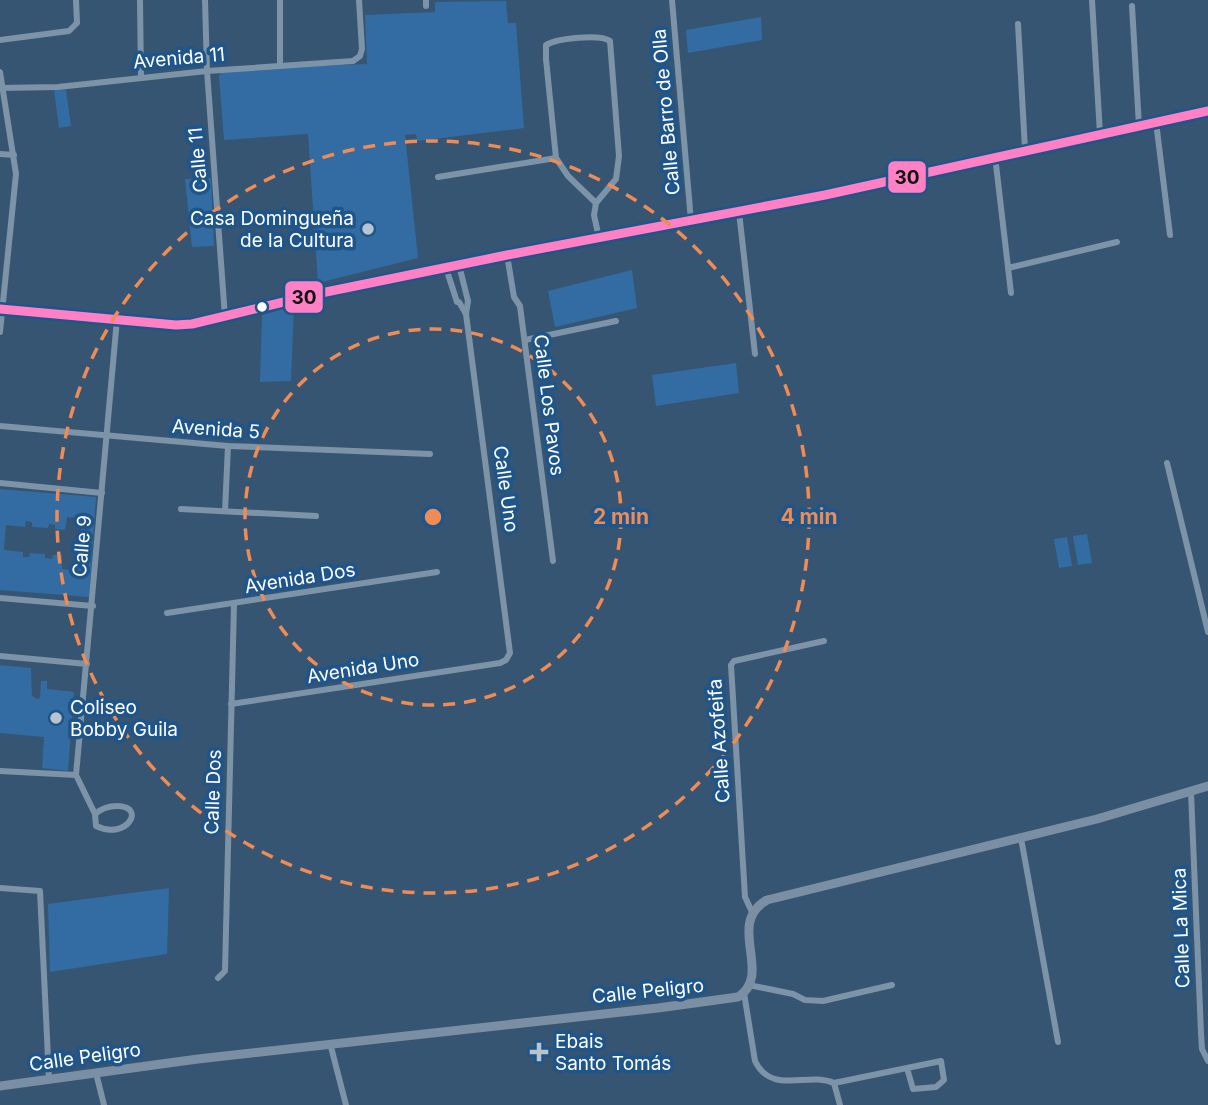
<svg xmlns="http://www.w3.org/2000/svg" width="1208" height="1105" font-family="Inter,sans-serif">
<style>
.green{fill:#336ca2;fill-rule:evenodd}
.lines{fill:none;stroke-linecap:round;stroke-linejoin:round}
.minor{stroke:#7d93a7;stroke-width:6}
.secondary{stroke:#7a8fa3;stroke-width:9}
.bus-1-casing{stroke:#1e558b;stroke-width:14}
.bus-1{stroke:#ff80c5;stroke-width:9}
.ring{fill:none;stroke:#ef8b55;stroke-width:3.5;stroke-dasharray:12 9}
.poi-dot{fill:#b9c4ce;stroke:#1e558b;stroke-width:2.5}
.bus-dot{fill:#fff;stroke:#1e558b;stroke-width:2.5}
.labels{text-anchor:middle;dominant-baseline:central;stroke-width:7;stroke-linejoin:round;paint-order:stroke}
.street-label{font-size:19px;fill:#fff;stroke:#1e558b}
.poi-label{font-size:19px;fill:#fff;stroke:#1e558b;text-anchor:start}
.centre{fill:#ef8b55;stroke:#1e558b;stroke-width:3.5}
.ring-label{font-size:21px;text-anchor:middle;font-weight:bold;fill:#ef8b55;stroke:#1e558b;stroke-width:7;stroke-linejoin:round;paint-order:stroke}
.line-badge{stroke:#1e558b;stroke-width:2.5}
.pale-badge-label{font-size:19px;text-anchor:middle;font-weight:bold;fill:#111}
</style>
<rect width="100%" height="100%" fill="#365572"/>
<!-- green -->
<g class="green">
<path d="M506,1L508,23H516L524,128L417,141L416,134L405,135L418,258L318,283L308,134L224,140L219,76L223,70L367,64L365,15L435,12V2Z"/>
<path d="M761,17L762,40L688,53L686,30Z"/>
<path d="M54,90H66L71,126L59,128Z"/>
<path d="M211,178L214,246L192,247L185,179Z"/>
<path d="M632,270L637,308L555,327L548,291Z"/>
<path d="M294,306L291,381L260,382L262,315Z"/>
<path d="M736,363L739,393L656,406L652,375Z"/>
<path d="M0,489L96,497L89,597L0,590ZM67,517L82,518L80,538L87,539L86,551H80L78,571L62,569V555H53L52,559L45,558V554L30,553L29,557H23V552L4,550L6,525L25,527L26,521L32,522V527L48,528L49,524L55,525V529L65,530Z"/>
<path d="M1087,534L1092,563L1078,565L1073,536Z"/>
<path d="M1067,537L1072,566L1059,568L1054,539Z"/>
<path d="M0,665L31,668L32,696L37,699L40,698L41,681H47V689L74,692L68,771L42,768L44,737L0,733Z"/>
<path d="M169,888L167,954L50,972L48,904Z"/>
</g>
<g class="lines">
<!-- minor -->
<g class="minor">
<path d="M140,0L141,77"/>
<path d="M205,0L207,71L225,317"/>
<path d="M280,0V65"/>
<path d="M426,0V6"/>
<path d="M672,0L691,221"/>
<path d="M1092,0L1100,134"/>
<path d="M1132,6L1139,126"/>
<path d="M1018,24L1025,149"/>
<path d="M0,40L69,31L77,23L76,0"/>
<path d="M0,72L16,174L0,332"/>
<path d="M0,88L58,87L207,71L353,61L360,56L362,49L359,0"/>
<path d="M1156,122L1170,235"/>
<path d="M0,154L14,155"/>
<path d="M995,156L1011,293"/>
<path d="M438,177L556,158"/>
<path d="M596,203L568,176L556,158L546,59V45C558,38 600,34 610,41L619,156L616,179L596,203L594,215L599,238"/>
<path d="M739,212L755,354"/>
<path d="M507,255L514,297L520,306L553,561"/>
<path d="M446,268L457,302H459L466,314"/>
<path d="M1008,268L1117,242"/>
<path d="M0,309L176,325L192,324L321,293L507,255L825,195L1208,111"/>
<path d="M525,340L616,321"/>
<path d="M0,426L228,446L430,454"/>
<path d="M1167,463L1208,632"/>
<path d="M0,483L102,493"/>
<path d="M181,509L316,516"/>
<path d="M225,511L228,446"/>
<path d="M0,598L93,606"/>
<path d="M167,613L437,572"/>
<path d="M0,656L87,664"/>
<path d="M231,704L500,663L506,660L510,653L466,314L468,301L459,265"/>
<path d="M0,771L76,775"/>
<path d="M76,775L117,319"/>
<path d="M76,775L95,814L96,826C127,841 147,806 117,806C108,806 102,808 95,814"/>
<path d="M1191,792L1201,1033L1202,1049L1208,1061"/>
<path d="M1021,838L1058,1042"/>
<path d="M0,888L40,891L49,1079"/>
<path d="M752,912L745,897L731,665L734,661L824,641"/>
<path d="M218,978L225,971L234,604"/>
<path d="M749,985L793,994L805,1000L823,1001L892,985"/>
<path d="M744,993L755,1061C772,1096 808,1071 834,1083L941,1061L944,1080L936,1087L913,1089L907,1068"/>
<path d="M330,1043L346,1105"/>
<path d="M96,1073L104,1105"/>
<path d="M834,1083L840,1105"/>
</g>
<!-- secondary -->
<path class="secondary" d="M0,1086L198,1059L658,1008L738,997C774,974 725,924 767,900L1097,819L1208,786"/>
<!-- bus-1 casing -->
<g class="bus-1-casing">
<path id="bus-1" d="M0,309L176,325L192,324L321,293L507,255L825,195L1208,111"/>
</g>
<!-- bus-1 -->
<use href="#bus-1" class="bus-1"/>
</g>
<!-- distance rings -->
<g class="ring">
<circle cx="433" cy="517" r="188"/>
<circle cx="433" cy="517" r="376"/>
</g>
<!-- markers -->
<g class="poi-dot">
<circle cx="368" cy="229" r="7"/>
<circle cx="56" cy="718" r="7"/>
<path d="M535.5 1041.5h7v7h7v7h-7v7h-7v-7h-7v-7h7z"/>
</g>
<circle class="bus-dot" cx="262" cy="307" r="6"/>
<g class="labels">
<!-- street labels -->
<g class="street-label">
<text transform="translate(179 58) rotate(-5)">Avenida 11</text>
<text transform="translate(666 112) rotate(-95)">Calle Barro de Olla</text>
<text transform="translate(198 160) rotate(-95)">Calle 11</text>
<text transform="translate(549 405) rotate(83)">Calle Los Pavos</text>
<text transform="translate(216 429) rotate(4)">Avenida 5</text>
<text transform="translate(506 489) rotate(82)">Calle Uno</text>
<text transform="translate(82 546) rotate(-85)">Calle 9</text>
<text transform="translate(300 578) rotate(-9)">Avenida Dos</text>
<text transform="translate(363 668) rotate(-9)">Avenida Uno</text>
<text transform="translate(719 741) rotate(-94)">Calle Azofeifa</text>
<text transform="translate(213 792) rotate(-88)">Calle Dos</text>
<text transform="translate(1181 928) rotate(-92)">Calle La Mica</text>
<text transform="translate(648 991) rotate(-6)">Calle Peligro</text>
<text transform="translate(85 1057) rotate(-8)">Calle Peligro</text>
</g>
<!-- poi labels -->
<g class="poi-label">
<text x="354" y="218" text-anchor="end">Casa Domingueña<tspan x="354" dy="22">de la Cultura</tspan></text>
<text x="70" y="707">Coliseo<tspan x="70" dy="22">Bobby Guila</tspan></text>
<text x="555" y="1041">Ebais<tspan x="555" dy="22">Santo Tomás</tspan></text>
</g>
</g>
<circle cx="433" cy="517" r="10" class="centre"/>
<g class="ring-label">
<text x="621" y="524">2 min</text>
<text x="809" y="524">4 min</text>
</g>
<g class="line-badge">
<rect x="887" y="160" width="40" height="34" rx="7" fill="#ff80c5"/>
<rect x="284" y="280" width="40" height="34" rx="7" fill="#ff80c5"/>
</g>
<g class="pale-badge-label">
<text x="907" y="184">30</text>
<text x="304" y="304">30</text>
</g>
</svg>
